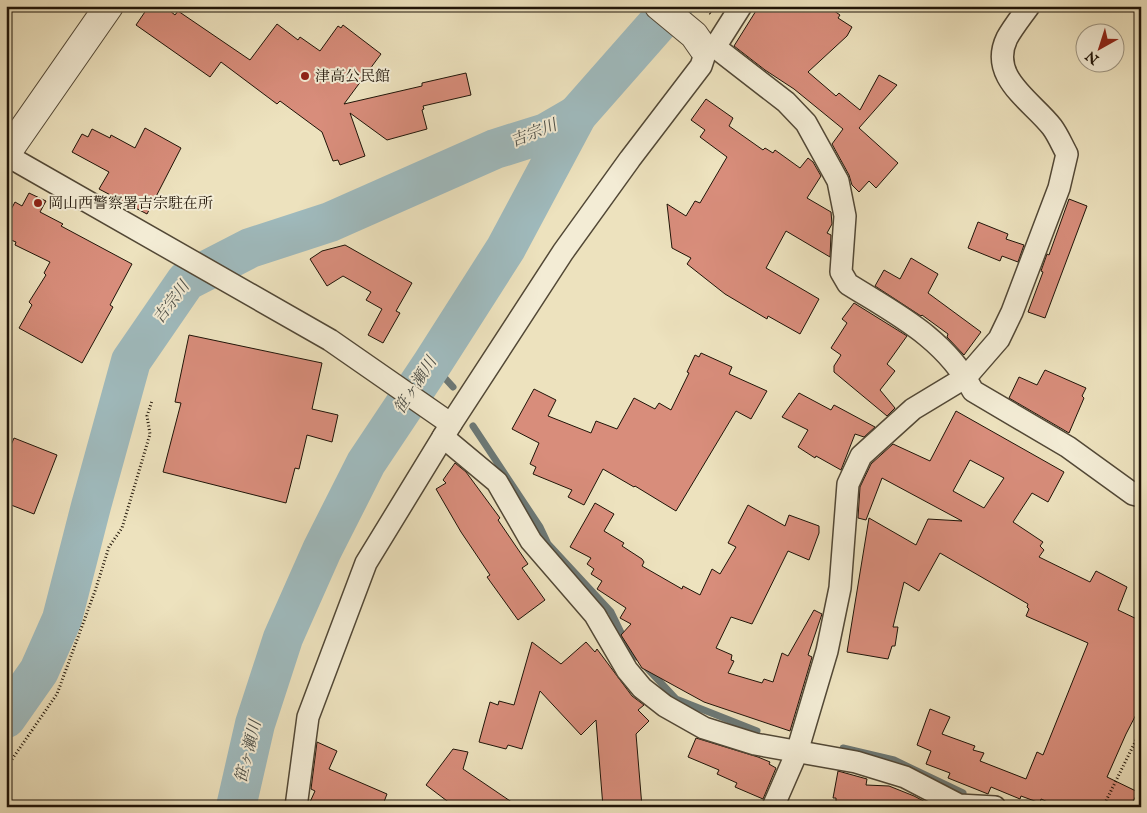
<svg xmlns="http://www.w3.org/2000/svg" width="1147" height="813" font-family="'IM FELL English','Noto Serif JP',serif">
<style>
.lines{fill:none;stroke-linecap:round;stroke-linejoin:round}
.stream{stroke:#6c7875;stroke-width:7}
.river{stroke:#9fbabd;stroke-width:40}
.building{fill:#d88d7b;stroke:#1f1408;fill-rule:evenodd}
.minor-casing{stroke:#524836;stroke-width:24}
.tertiary-casing{stroke:#524836;stroke-width:30}
.path{stroke:#1f1408;stroke-width:3;stroke-dasharray:1 2.5;stroke-linecap:butt}
.minor{stroke:#f3ecd5;stroke-width:21}
.tertiary{stroke:#f3ecd5;stroke-width:28}
.poi-dot{fill:#8f2418;stroke:#f3ecd5;stroke-width:2}
.labels{text-anchor:middle;dominant-baseline:central;stroke-width:4;stroke-linejoin:round;paint-order:stroke}
.poi-label{font-size:15px;fill:#1f1408;stroke:#f3ecd5;text-anchor:start}
.water-label{font-size:16px;font-style:italic;fill:#4c4e47;stroke:#f3ecd5}
</style>
<rect width="100%" height="100%" fill="#ede2be"/>
<filter id="stains"><feTurbulence type="fractalNoise" baseFrequency=".004" numOctaves="4"/><feColorMatrix values="0 0 0 0 .2 0 0 0 0 .09 0 0 0 0 .02 0 0 0 .5 -.17"/></filter>
<radialGradient id="worn" r=".72"><stop offset=".6" stop-color="#630" stop-opacity="0"/><stop offset="1" stop-color="#630" stop-opacity=".3"/></radialGradient>
<g class="lines">
<!-- stream -->
<g class="stream">
<path d="M432,364L453,387"/>
<path d="M473,426L540,527L548,544L611,612L629,649L637,657"/>
<path d="M647,668L676,699L757,731"/>
<path d="M843,748L894,760L963,793"/>
</g>
<!-- river -->
<g class="river">
<path d="M6,718L39,671L62,619L91,506L131,361L186,281L250,248L330,222L495,149L546,133L577,115"/>
<path d="M236,807L255,724L283,638L322,550L366,463L432,364L506,248L577,115L673,6"/>
</g>
</g>
<!-- building -->
<g class="building">
<path d="M149,6H164L175,15L178,11L250,60L277,24L298,40L300,37L320,51L338,26L341,28L343,25L381,54L344,104L422,86V83L466,73L471,95L423,106L424,109L422,110L427,129L387,140L350,113L365,156L340,165L338,160L333,161L322,132L280,101L277,104L221,62L210,77L136,25Z"/>
<path d="M759,6H827L840,15L838,18L852,27L847,36L808,72L836,96L839,93L860,110L879,75L897,85L859,128L898,163L876,188L869,181L859,192L852,185L849,175L832,144L843,129L794,89L765,70L734,46Z"/>
<path d="M706,99L733,118L729,126L763,150L765,148L773,153L775,150L800,168L808,158L813,162L821,176L807,198L831,212L832,224L827,233L831,235L830,257L786,231L766,268L819,299L800,334L768,316L767,319L725,294L687,264L691,258L672,248L667,204L686,216L695,201L700,203L727,157L700,137L705,130L691,120Z"/>
<path d="M145,128L181,148L147,214L99,189L109,172L72,152L82,134L88,137L92,129L110,138L111,135L135,148Z"/>
<path d="M29,193L46,201L40,212L63,224L61,226L132,264L110,305L113,307L82,363L19,328L32,305L29,302L46,275L44,273L50,262L15,245L16,242L6,238V219L15,202L22,206Z"/>
<path d="M1069,199L1087,206L1045,318L1028,312L1043,272L1041,271L1047,254L1049,255Z"/>
<path d="M978,222L1008,234L1006,239L1024,245L1018,262L1002,256L1000,261L968,248Z"/>
<path d="M345,245L412,283L396,311L400,313L383,343L368,335L382,309L366,300L371,292L343,276L327,286L310,259L322,251Z"/>
<path d="M911,258L938,274L928,293L981,332L964,355L947,337L948,334L922,315L921,316L875,286L884,270L900,279Z"/>
<path d="M854,303L907,336L887,364L895,371L880,390L895,408L887,416L834,372V366L841,355L831,348L847,323L842,319Z"/>
<path d="M189,335L322,363L312,409L338,415L332,442L307,435L299,469L295,468L286,503L163,472L181,403L175,402Z"/>
<path d="M701,353L732,367L729,374L767,391L751,419L736,411L676,511L635,486L634,487L603,469L584,505L568,497L572,490L533,474L536,467L530,464L539,443L512,429L534,389L556,400L548,416L591,433L596,421L617,429L634,398L655,409L659,403L671,410L689,373L687,372L695,355L699,357Z"/>
<path d="M1045,370L1086,388L1082,396L1084,398L1069,433L1009,398L1019,377L1037,385Z"/>
<path d="M799,393L831,410L834,405L875,427L864,437L855,434L841,470L816,456L815,458L798,447L808,430L782,417Z"/>
<path d="M956,411L1064,472L1048,502L1032,493L1013,522L1043,542L1040,546L1044,550L1039,557L1090,582L1096,571L1127,587L1118,610L1141,621V705L1126,734L1107,777L1138,792L1130,807H1059L1041,799L1040,803L1021,796L1020,799L991,787L988,794L948,778L950,773L926,764L931,751L917,745L930,709L950,717L942,734L975,746L973,750L984,753L980,761L1026,779L1037,752L1043,755L1088,643L1026,616L1029,609L1027,607L1028,604L940,553L919,591L904,582L893,627H898L895,646H892L888,659L847,652L869,518L916,545L928,519L962,521L882,478L866,520L858,518L860,487L871,464L893,444L930,461ZM970,460L1004,478L984,508L953,491Z"/>
<path d="M14,438L57,455L34,514L6,503V457Z"/>
<path d="M455,463L466,472L500,518L498,520L528,564L522,568L545,600L518,620L487,577L490,575L461,532L436,489L446,483L443,480Z"/>
<path d="M595,503L614,514L604,531L624,543L622,546L642,559L644,562L642,566L682,589L683,586L700,595L712,569L720,574L736,547L728,543L748,505L785,526L789,515L819,526V533L809,560L788,551L752,624L731,617L716,648L732,655L731,660L734,661L728,673L762,683L764,679L773,682L782,653L788,656L814,610L822,614L808,655L812,657L790,731L704,702L642,668L621,635L631,624L620,618L626,608L597,589L602,581L591,574L594,569L587,564L591,558L570,547Z"/>
<path d="M532,642L561,664L586,642L595,652L597,649L632,696L644,705L638,710L649,721L636,734L642,807H603L596,720L581,735L540,691L522,749L508,745L506,749L479,742L490,702L498,705L499,701L514,705Z"/>
<path d="M696,738L758,757L770,762L769,764L776,768L763,799L735,787L737,783L717,774L719,770L688,757Z"/>
<path d="M317,742L337,751L329,769L387,794L382,807H321L310,802L315,791L311,789Z"/>
<path d="M453,749L468,752L463,769L519,807H455L426,785Z"/>
<path d="M838,771L867,779L866,785L889,786L914,796L935,807H836V798H833Z"/>
</g>
<g class="lines">
<!-- minor casing -->
<g class="minor-casing">
<g id="minor">
<path d="M715,47L786,102L806,123L838,181L845,216L841,272L848,284C896,314 945,338 973,391L1068,447L1133,494L1141,496"/>
<path d="M6,155L330,340L451,424"/>
<path d="M443,437L497,482L531,541L595,615L627,670L642,688L665,706L704,728L755,744L856,762L905,777L959,805L995,807"/>
<path d="M296,807L308,717L366,563L451,424L563,252L630,159L701,66L704,57L703,48L715,47L741,6"/>
<path d="M773,807L797,752L827,651L840,588L848,484L861,456L913,409L966,377L999,339L1012,312L1059,188L1067,154C1062,145 1058,135 1052,127C1032,101 988,77 1007,38C1013,27 1022,16 1029,6"/>
</g>
</g>
<!-- tertiary casing -->
<g class="tertiary-casing">
<g id="tertiary">
<path d="M659,6L694,35L703,48"/>
<path d="M6,154L109,6"/>
</g>
</g>
<!-- path -->
<g class="path">
<path d="M702,6L711,14"/>
<path d="M6,768L57,694L95,591L109,547L122,528L150,434L147,416L152,401"/>
<path d="M1103,807L1141,730"/>
</g>
<!-- minor -->
<use href="#minor" class="minor"/>
<!-- tertiary -->
<use href="#tertiary" class="tertiary"/>
</g>
<!-- markers -->
<g class="poi-dot">
<circle cx="305" cy="76" r="5"/>
<circle cx="38" cy="203" r="5"/>
</g>
<g class="labels">
<!-- poi labels -->
<g class="poi-label">
<text x="315" y="76">津高公民館</text>
<text x="48" y="203">岡山西警察署吉宗駐在所</text>
</g>
<!-- water labels -->
<g class="water-label">
<text transform="translate(534 134) rotate(-22)">吉宗川</text>
<text transform="translate(172 303) rotate(-53)">吉宗川</text>
<text transform="translate(416 386) rotate(-57)">笹ヶ瀬川</text>
<text transform="translate(249 752) rotate(-76)">笹ヶ瀬川</text>
</g>
</g>
<!-- margin -->
<rect width="1147" height="813" fill="none" stroke="#ede2be" stroke-width="25"/>
<rect x="8" y="8" width="1132" height="798" fill="none" stroke="#1f1408" stroke-width="2.5"/>
<rect x="12" y="12" width="1122" height="788" fill="none" stroke="#1f1408"/>
<!-- north arrow -->
<g transform="translate(1100 48) rotate(219)"><circle r="24" fill="#f3ecd5" stroke="#9e9683"/>
<path d="M0-4L9 19L0 12L-9 19Z" fill="#8f2418"/>
<text y="-8" font-size="14" font-weight="bold" text-anchor="middle" fill="#1f1408">N</text>
</g>
<rect width="100%" height="100%" filter="url(#stains)"/>
<rect width="100%" height="100%" fill="url(#worn)"/>
</svg>
